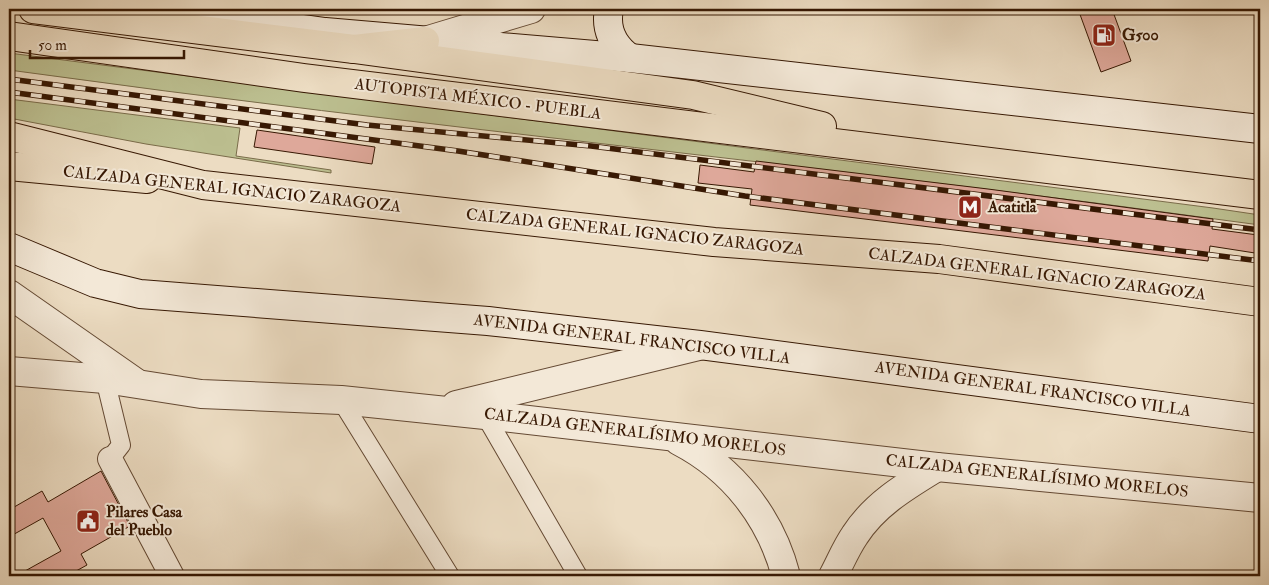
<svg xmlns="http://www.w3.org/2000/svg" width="1269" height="585" font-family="'IM FELL Double Pica',serif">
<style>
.green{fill:#bcbf90;stroke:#7a6c4a}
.building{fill:#dea89a;stroke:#371803}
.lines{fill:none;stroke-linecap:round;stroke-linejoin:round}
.pedestrian-casing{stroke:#644933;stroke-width:20}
.minor-casing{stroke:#644933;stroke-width:26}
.tertiary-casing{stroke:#644933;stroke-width:30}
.secondary-casing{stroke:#371803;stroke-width:30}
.trunk-casing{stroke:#371803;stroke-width:30}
.motorway-casing{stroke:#371803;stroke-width:30}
.pedestrian{stroke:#f3e8d7;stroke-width:18}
.minor{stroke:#f3e8d7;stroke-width:24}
.tertiary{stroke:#f3e8d7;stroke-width:28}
.secondary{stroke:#f3e8d7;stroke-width:28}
.trunk{stroke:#ecdcc2;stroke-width:28}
.motorway{stroke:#ecdcc2;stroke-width:28}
.rail-casing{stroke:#371803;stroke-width:5.5}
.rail{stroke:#f3e8d7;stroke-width:4;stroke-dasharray:11;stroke-linecap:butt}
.labels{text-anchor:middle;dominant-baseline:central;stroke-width:4;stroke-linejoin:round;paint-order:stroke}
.poi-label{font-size:16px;font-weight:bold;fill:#371803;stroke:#f3e8d7;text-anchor:start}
.street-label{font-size:16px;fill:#371803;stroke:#f3e8d7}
</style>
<rect width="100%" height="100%" fill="#ecdcc2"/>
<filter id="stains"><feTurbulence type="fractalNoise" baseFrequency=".004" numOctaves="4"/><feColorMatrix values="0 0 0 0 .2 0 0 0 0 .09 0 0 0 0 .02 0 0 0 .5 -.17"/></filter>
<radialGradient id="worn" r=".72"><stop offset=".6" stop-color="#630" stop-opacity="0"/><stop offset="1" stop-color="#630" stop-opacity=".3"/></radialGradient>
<!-- green -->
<g class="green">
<path d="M9,53L1213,208L1260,215V225C844,167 425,128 9,70Z"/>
<path d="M9,99L240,128L236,156L331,170V173L146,144L9,118Z"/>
</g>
<!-- building -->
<g class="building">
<path d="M1078,9H1112L1131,61L1101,72Z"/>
<path d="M257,130L375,147L372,164L254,147Z"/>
<path d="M756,161L988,189L1213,219L1212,229L1258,235L1255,253L1210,246L1208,261L750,205L752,189L698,183L700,165L754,172Z"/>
<path d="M101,471L130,526L81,554L87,565L67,576H16L61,551L43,518L9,537V510L42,491L48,502Z"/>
</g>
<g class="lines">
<!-- pedestrian casing -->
<g class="pedestrian-casing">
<g id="pedestrian">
<path d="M105,379L121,445L110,459"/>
<path d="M341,400L450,576"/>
<path d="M485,415L578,576"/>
</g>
</g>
<!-- minor casing -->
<g class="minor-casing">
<path id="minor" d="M110,459L172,576"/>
</g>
<!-- tertiary casing -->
<g class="tertiary-casing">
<g id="tertiary">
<path d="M425,41L531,9"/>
<path d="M9,294L135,382"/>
<path d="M9,371L105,379L201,394L341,400L485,415L937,467L1260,498"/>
<path d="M456,405L699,346"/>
<path d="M679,441C733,469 771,518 786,576"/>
<path d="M833,576C840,563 846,548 855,535C875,504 906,486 937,467"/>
</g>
</g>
<!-- secondary casing -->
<g class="secondary-casing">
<g id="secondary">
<path d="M158,9L325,32L630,58L1260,129"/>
<path d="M609,9C605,29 613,46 630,58"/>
<path d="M9,247L95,283L140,294L488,321L700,345L1260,419"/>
</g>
</g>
<!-- trunk casing -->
<g class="trunk-casing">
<g id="trunk">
<path d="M33,9L354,49L425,41"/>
<path d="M9,166L147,179"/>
</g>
</g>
<!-- motorway casing -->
<g class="motorway-casing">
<g id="motorway">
<path d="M9,36L304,78L1260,195"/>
<path d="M354,49L693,95L822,126"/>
<path d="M9,136L203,185L714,242L939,259L1260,302"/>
</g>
</g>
<!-- pedestrian -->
<use href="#pedestrian" class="pedestrian"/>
<!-- minor -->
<use href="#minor" class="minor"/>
<!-- tertiary -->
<use href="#tertiary" class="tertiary"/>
<!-- secondary -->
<use href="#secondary" class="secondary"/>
<!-- trunk -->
<use href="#trunk" class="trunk"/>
<!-- motorway -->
<use href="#motorway" class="motorway"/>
<!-- rail casing -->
<g class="rail-casing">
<g id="rail">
<path d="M9,79L367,125L591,146L1260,230"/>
<path d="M9,92L458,151L745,196L1260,261"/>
</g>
</g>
<!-- rail -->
<use href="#rail" class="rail"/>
</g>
<!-- icons -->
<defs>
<g id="fuel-square" transform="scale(1.25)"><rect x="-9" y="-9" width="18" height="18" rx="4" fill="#8f2418" stroke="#f3e8d7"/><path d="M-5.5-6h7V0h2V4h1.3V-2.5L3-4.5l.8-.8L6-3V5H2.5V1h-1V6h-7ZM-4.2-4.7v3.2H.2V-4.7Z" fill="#fff"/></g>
<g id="metro-square" transform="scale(1.25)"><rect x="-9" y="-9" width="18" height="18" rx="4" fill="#8f2418" stroke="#f3e8d7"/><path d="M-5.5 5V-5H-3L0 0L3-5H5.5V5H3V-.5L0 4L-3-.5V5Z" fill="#fff"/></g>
<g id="civic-square" transform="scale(1.25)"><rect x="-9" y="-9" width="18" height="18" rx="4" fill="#8f2418" stroke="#f3e8d7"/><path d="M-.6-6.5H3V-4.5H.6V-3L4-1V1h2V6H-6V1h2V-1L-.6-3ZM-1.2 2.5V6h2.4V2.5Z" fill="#fff"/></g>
</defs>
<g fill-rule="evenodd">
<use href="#fuel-square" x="1104" y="35"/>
<use href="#metro-square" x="970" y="207"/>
<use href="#civic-square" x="88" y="521"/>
</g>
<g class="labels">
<!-- poi labels -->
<g class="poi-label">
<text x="1122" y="35">G500</text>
<text x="988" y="207">Acatitla</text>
<text x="106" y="512">Pilares Casa<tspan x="106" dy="18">del Pueblo</tspan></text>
</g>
<!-- street labels -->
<g class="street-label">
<text transform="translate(478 99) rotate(7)">AUTOPISTA MÉXICO - PUEBLA</text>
<text transform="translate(232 189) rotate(6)">CALZADA GENERAL IGNACIO ZARAGOZA</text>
<text transform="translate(635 232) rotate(6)">CALZADA GENERAL IGNACIO ZARAGOZA</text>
<text transform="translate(1037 274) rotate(7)">CALZADA GENERAL IGNACIO ZARAGOZA</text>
<text transform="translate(632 339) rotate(7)">AVENIDA GENERAL FRANCISCO VILLA</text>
<text transform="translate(1033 389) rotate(8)">AVENIDA GENERAL FRANCISCO VILLA</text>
<text transform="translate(635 432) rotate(7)">CALZADA GENERALÍSIMO MORELOS</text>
<text transform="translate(1037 476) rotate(6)">CALZADA GENERALÍSIMO MORELOS</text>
</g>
</g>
<!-- margin -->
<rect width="1269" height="585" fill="none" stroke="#ecdcc2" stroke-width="30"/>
<rect x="10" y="10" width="1249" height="565" fill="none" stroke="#371803" stroke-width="2.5"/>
<rect x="15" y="15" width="1239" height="555" fill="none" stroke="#371803"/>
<!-- scale -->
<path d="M30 50v8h154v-8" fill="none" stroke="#371803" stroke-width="2.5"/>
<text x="38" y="50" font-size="15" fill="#371803" stroke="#f3e8d7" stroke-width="4" paint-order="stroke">50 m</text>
<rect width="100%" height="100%" filter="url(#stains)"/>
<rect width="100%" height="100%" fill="url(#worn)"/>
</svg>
